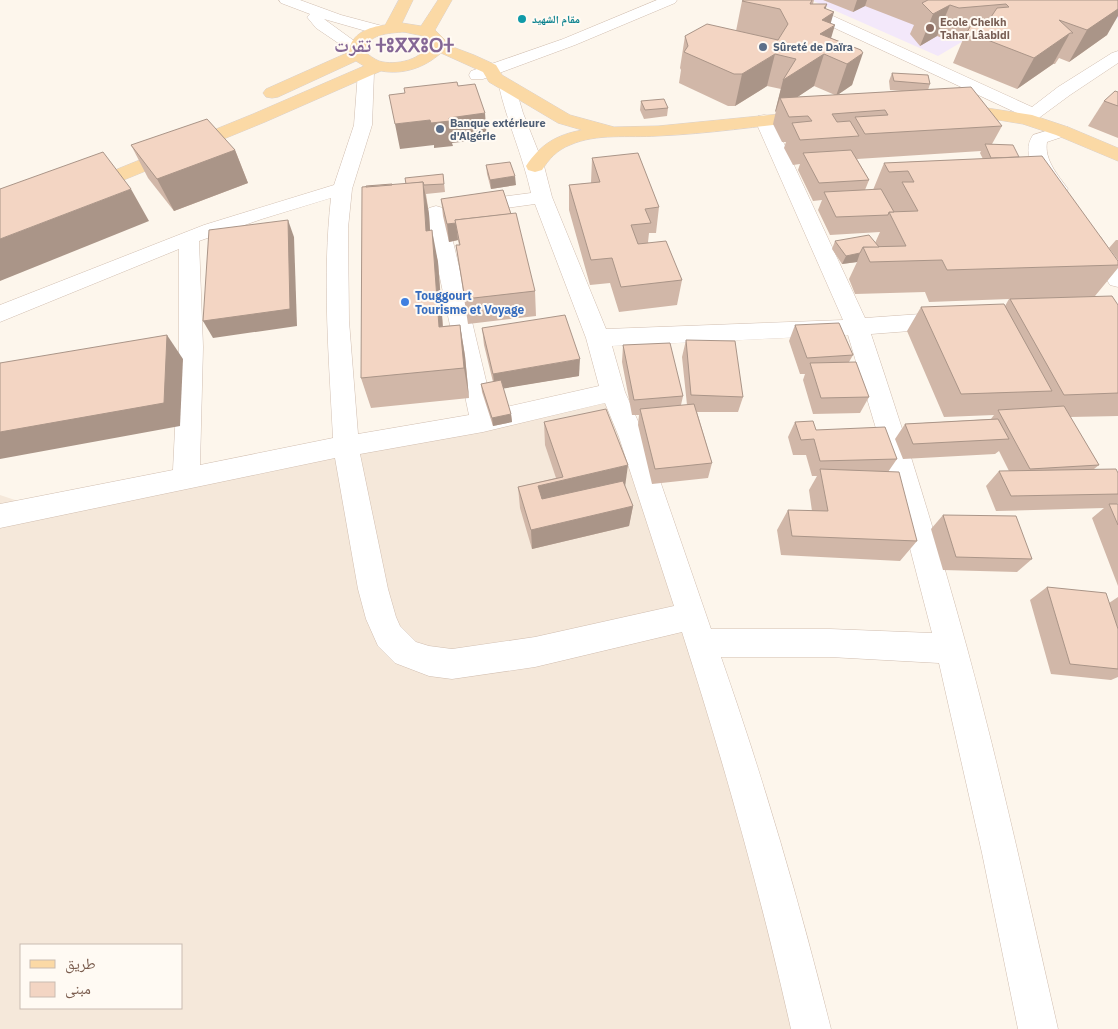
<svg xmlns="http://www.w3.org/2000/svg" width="1118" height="1029" font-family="'IBM Plex Sans','Noto Naskh Arabic','Noto Sans Tifinagh',sans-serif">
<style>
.residential{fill:#f5e8da;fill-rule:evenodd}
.education{fill:#f3e8fa}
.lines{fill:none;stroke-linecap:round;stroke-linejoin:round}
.minor-casing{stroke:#d1beb0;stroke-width:1}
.major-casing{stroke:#dad1cd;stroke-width:1}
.minor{fill:#fff;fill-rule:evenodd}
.major{fill:#fbd9a5;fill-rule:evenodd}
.wall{fill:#d1b7a8;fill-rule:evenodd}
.shaded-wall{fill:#aa9588}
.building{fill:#f3d5c3;stroke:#aa9588}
.culture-dot{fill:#0f9aa8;stroke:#fffaf3;stroke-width:2}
.education-dot{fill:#8d6e63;stroke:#fffaf3;stroke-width:2}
.service-dot{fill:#5c6f8a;stroke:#fffaf3;stroke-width:2}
.shop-dot{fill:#3f7fe0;stroke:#fffaf3;stroke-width:2}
.labels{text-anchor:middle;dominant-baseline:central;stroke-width:4;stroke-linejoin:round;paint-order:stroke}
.far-culture-label{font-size:11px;font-weight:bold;fill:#0d838f;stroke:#fffaf3;text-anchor:start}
.far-education-label{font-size:11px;font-weight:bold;fill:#785e54;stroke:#fffaf3;text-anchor:start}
.far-service-label{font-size:11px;font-weight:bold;fill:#4e5e75;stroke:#fffaf3;text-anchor:start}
.shop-label{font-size:12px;font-weight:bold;fill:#366cbe;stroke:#fffaf3;text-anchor:start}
.far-town-label{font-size:19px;font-weight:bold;fill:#846695;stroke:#fffaf3}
</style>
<rect width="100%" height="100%" fill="#fdf6ec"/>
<!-- residential -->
<path class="residential" d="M615,395L802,1029H0V495L21,502ZM21,945H181V1008H21Z"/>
<!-- education -->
<path class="education" d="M811,0H1118V18L1099,30L987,27L938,56Z"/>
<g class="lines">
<!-- minor casing -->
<g class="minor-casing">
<g id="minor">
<path d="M279,0H300L341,15L386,27L388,30L386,33L380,35L324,19L364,48L362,51H350L316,28L307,17L310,14L281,3Z"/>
<path d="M657,0H677L675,3L575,45L483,79H471L469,75L471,71L563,39Z"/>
<path d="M779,0H798L1032,107L1058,87L1112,53L1118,51V63L1070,95L1032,123L1026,124L1020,123L1017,119L1021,115L781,3Z"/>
<path d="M366,67L372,68L374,72L372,125L352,189L348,228L349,321L358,434L469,415L426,212L429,208L436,206L443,208L446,212L493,410L599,386L586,338L535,204L470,213L463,211L460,207L463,203L470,201L531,193C523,156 507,122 499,86L501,82H513L515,86L523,113L544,166L552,197L606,329L843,320L755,120L758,116L764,115L770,116L773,120L865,318L949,312L957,314L960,320L957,326L949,328L871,334C906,438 938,542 967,648C1001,773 1029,902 1058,1029H1018L982,853L939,663L830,657H721C764,780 800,904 831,1029H791C761,895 724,763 682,632L535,667L452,679L429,676L395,663L378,646L366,619L358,589L335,458L0,528V504L173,470L179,347V249L0,322V305L204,225L334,185L354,125L358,72L360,68ZM331,198C322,278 329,358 333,438L200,465L203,347L199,241L262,219ZM848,335L898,502L932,633L830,629H711L645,437L625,392L612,346ZM605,403L619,437L674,606L535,637L452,649L429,646L416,642L400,626L396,617L388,589L360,454L483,432Z"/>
<path d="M1062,126L1068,127L1071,131L1068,135L1047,142C1044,160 1058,175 1068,189L1065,193L1058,195L1051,193C1040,178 1019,155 1033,135Z"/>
<path d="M1093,234L1100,236L1118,263V287L1110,285L1083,241L1086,236Z"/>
</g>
</g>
<!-- major casing -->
<g class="major-casing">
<g id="major">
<path d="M399,0H413L402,23L421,26L438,0H452L435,30L445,40V44L474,55L496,65L502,75L570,115L614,127L658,126L810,111L816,112L819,116L816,120L810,121C759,126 708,134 657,136C629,138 597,133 570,145C557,150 549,159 542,170L535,172L528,170L526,166C541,144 556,135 582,130L558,123L489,82L483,72L441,53C424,68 403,75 381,71L265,122L92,193L85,195L78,193L75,189L78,185L253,114L364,66L356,61L278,97L272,98L266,97L263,93L266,89L349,52C351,33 369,27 385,25ZM404,32L423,36L429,41C425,60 395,66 379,61C374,59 369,55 365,52C366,34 389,33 404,32Z"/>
<path d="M955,103L1032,115L1068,127L1118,148V161L1056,135L1023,124L949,112L946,108L949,104Z"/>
</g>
</g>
<!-- minor -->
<use href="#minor" class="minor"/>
<!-- major -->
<use href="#major" class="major"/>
</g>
<!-- wall -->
<g class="wall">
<path d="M744,0H814L813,4L826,9L831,23V38L861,50L852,85L837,95L902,91L890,90L889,81L892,73L930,84L928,90L1002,126L992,144L1019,157L1118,261V268L1095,296L1118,305V416L1070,417L1099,465L1094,469L1118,473V503L1117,504H1118V586L1092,518L1104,508L996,511L986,486L999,471H1009L999,451L995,454L903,459L895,439L905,424L991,419L994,415L944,417L907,331L921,307L1005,306L1009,299L929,302L925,292L855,294L849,279L857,262L842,264L832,249L835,241L875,243L880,232L830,235L818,210L822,200L813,201L798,170L800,164L793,165L784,148L786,142H782L773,124L776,111L775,112L781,89L767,86L735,106H728L679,83L681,70L680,68L685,36L736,31L742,1ZM814,86L835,95L797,97ZM981,151L980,153L983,159L884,163L873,190H865L869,180L857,159Z"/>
<path d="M823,0H1118L1107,35L1069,62L1059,58L1055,64H1053L1017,89L953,63L964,37L945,39L937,36L920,46L910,34L914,25L865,6L853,12Z"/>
<path d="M1118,92V138L1088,126L1104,101Z"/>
<path d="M641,101L668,108L667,116L644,119L640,110Z"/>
<path d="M131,145L235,150L248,183L174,211L148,178Z"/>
<path d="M592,158L659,207L656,233H649L648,242L682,280L677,305L619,312L610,283L590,285L569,210V185L591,183Z"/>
<path d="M486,165L516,185L491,189L487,174Z"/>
<path d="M443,174L445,192L426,194L429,214L430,230L438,262L443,326L460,325L465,356L469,398L371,408L361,378L406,184Z"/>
<path d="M441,199L535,291L536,316L468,324L456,245H459L458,240L449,242L443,216Z"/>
<path d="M1116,240H1118V260L1109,248Z"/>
<path d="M795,325L853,355L849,362L869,397L860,413L813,414L803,380L805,374H800L789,341Z"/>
<path d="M482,328L579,376L503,388L511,414L512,422L493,426L482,392L481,384L493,382L484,345Z"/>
<path d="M686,340L743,397L738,412H697L712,463L708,478L652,484L638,425L639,415H632L622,362L623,345L683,396L681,405H687L682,357Z"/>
<path d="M544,422L625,487L633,506L629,526L532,549L520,508L518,487L556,478L545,445Z"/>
<path d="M795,422L816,430L897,459L888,472L917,541L900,561L781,555L777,530L788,510L812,511L809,490L817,476H812L806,455H793L788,437Z"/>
<path d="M943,515L1032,559L1017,572L943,570L931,529Z"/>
<path d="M1047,587L1109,603L1118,597V677L1111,680L1051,674L1030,600Z"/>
</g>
<!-- shaded-wall -->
<g class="shaded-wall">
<path d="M857,0H867L865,6L853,12Z"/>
<path d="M1118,0V16L1107,35L1069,62L1087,30Z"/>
<path d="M827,4L823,19L834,12L829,29L835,25L826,55L824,54L814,86L784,106L780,98L776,111L775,112L783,80L813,61L824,8Z"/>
<path d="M950,5L937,36L920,46L933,14Z"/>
<path d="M1070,33L1053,64L1017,89L1034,58Z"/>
<path d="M863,53L852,85L836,96L847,64Z"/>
<path d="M775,54L767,86L735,106L742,74Z"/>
<path d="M485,113L487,139L452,143L453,146L434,148V145L400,149L395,124Z"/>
<path d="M235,150L248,183L174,211L157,179Z"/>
<path d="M515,176L516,185L491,189L490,180Z"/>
<path d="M423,182L429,214L432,263L426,231Z"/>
<path d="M131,189L149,221L0,281V239Z"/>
<path d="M288,220L294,237L297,326L213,338L203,321Z"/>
<path d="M456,223L458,240L449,242L447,224Z"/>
<path d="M432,230L438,262L445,358L439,327Z"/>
<path d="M860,253L857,262L842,264L846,256Z"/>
<path d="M460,325L465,356L469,398L464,368Z"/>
<path d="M167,335L183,359L180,426L0,459V432Z"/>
<path d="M580,359L579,376L495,390L493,374Z"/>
<path d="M511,414L512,422L493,426L492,418Z"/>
<path d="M628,465L625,487L539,507L538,486Z"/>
<path d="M633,506L629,526L532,549L531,530Z"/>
</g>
<!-- building -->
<g class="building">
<path d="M744,0H812L810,4H827L824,8L834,12L822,20L835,25L820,34L861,50L863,53L847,64L824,54L783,80L796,59L775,54L742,74H734L684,52L688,46L685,36L707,24L778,40L788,24L780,9L742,1Z"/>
<path d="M928,0H1118V9L1087,30L1059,20L1073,33H1070L1034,58L967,32L973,22L989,20L997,8L1009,7L1006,4L959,8L950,5L933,14L922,3Z"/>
<path d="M892,73L928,75L930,84L894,81Z"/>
<path d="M457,82L458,86L475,84L485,113L449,118L450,121L431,123L430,120L395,124L389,95L405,93L404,88Z"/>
<path d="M971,87L1002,126L865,134L855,117L888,115L885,110L832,114L837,122L850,121L859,136L800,140L792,123L812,121L808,116L789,117L780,98Z"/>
<path d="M1115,91L1118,92V106L1104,101Z"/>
<path d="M664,99L668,108L645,110L641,101Z"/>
<path d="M207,119L235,150L157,179L131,145Z"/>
<path d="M985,144L1013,145L1019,157L991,158Z"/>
<path d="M851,150L869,180L819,183L803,153Z"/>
<path d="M103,152L131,189L0,239V189Z"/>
<path d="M638,153L659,207L645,209L651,223L631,225L638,244L666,241L682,280L621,287L612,258L591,260L569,185L600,182L592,158Z"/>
<path d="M1042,156L1118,261V265L947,270L942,260L870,262L863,247L906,246L889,212L918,211L902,182H914L908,171L889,172L884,163Z"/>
<path d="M510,162L515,176L490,180L486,165Z"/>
<path d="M443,174L444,184L424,185L423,182L406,184L405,178Z"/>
<path d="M423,182L426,231L432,230L439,327L460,325L464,368L361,378L362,187Z"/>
<path d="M392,184V185L366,187V186Z"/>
<path d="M881,189L894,212H889L888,215L836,217L824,192Z"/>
<path d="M503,190L511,214L455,220L456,223L447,224L441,199Z"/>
<path d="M516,213L535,291L465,299L456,245H460L455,220Z"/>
<path d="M288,220L290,309L203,321L209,230Z"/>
<path d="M869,235L879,247H863L860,253L846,256L835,241Z"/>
<path d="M1112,296L1118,305V393L1064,395L1010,299Z"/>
<path d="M1004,304L1052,391L961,394L921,307Z"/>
<path d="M565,315L580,359L493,374L482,328Z"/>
<path d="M839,323L853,355L807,358L795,325Z"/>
<path d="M167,335L164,403L0,432V363Z"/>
<path d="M686,340L735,341L743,397L691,395Z"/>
<path d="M670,343L683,396L634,400L623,345Z"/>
<path d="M856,362L869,397L821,398L810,363Z"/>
<path d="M501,380L511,414L492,418L481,384Z"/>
<path d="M694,404L712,463L655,469L640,409Z"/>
<path d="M1064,406L1099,465L1030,469L998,410Z"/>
<path d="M606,409L628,465L538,486L542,499L623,481L633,506L531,530L518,487L563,477L544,422Z"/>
<path d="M998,419L1009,439L913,444L905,424Z"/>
<path d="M813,421L816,430L885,427L897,459L820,461L814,439L801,440L795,422Z"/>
<path d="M820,469L899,472L917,541L792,536L788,510L828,511Z"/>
<path d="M1116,469L1118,473V494L1011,496L999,471Z"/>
<path d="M1109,504H1118V525Z"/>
<path d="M943,515L1016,516L1032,559L956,557Z"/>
<path d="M1047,587L1106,593L1118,629V669L1070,664Z"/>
</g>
<!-- markers -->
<circle class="culture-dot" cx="522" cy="19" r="5"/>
<circle class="education-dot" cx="930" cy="28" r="5"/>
<g class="service-dot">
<circle cx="763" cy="47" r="5"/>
<circle cx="440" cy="129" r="5"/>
</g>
<circle class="shop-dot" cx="405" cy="302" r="5"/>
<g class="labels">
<!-- far-culture labels -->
<g class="far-culture-label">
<text x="532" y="19">مقام الشهيد</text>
</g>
<!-- far-education labels -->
<g class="far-education-label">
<text x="940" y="22">Ecole Cheikh<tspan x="940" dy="13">Tahar Lâabidi</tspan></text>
</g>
<!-- far-service labels -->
<g class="far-service-label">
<text x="773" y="47">Sûreté de Daïra</text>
<text x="450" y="123">Banque extérieure<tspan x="450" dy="13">d'Algérie</tspan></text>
</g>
<!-- shop labels -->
<g class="shop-label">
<text x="415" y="295">Touggourt<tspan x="415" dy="14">Tourisme et Voyage</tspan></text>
</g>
<!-- far-town labels -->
<g class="far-town-label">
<text x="394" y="45">تقرت ⵜⵓⴳⴳⵓⵔⵜ</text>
</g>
</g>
<!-- legend -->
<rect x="20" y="944" width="162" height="65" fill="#fffaf3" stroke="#cabbb1"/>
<rect x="30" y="960" width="25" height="8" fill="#fbd9a5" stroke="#cabbb1"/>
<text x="65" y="969" font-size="15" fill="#7a5c4d">طريق</text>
<rect x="30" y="982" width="25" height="15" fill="#f3d5c3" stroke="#cabbb1"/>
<text x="65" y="994" font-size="15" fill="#7a5c4d">مبنى</text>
</svg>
